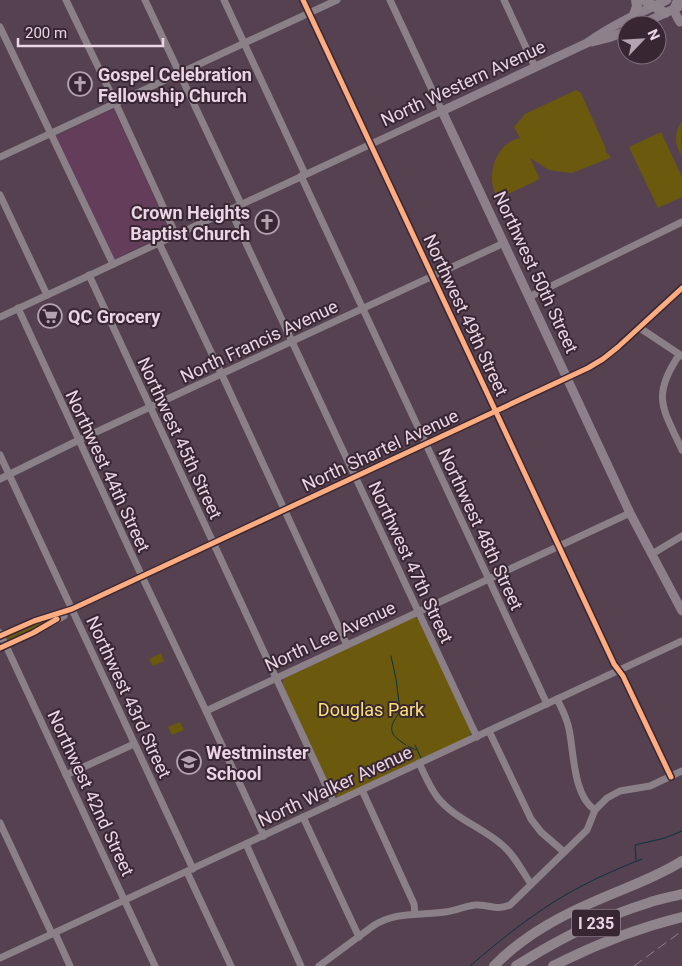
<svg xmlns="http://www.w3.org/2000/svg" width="682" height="966" font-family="Roboto,sans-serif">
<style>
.built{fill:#643d5a}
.green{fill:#6b5a0e}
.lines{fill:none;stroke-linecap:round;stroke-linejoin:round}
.stream{stroke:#08333e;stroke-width:1}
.minor{stroke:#8b8087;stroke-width:7}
.major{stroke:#8d808a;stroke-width:9}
.highway{stroke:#90848c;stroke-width:10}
.rail{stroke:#8c8089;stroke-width:1;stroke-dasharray:10 5;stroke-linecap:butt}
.cycleway-casing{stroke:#382733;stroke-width:8}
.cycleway{stroke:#ffac80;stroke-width:5}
.labels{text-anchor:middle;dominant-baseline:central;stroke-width:4;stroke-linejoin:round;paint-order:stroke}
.shield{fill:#382733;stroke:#b5a0af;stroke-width:1}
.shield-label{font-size:16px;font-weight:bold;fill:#ebd4e4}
.poi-label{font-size:18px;font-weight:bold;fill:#ebd4e4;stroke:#382733;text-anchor:start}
.street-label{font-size:18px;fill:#ebd4e4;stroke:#382733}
.park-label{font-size:18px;fill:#fae175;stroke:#382733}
</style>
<rect width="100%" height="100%" fill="#554150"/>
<!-- built -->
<path class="built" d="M113,109L170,232L114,259L56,137Z"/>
<!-- green -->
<g class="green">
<path d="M576,90L581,93L606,149H605L607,154H609L610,158L572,173L549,170L530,158L539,177L538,180L497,199C495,193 492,186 492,179C491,162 502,141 520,138L514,127L525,114Z"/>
<path d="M682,121L681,139L682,156C674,145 674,132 682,121Z"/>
<path d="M661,132L682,177V197L658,208L629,147Z"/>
<path d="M415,617L418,619L470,729L471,732L469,737L339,797L333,794L283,685V679L412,618Z"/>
<path d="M46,621L38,627L8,641L6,637L36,623Z"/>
<path d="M161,653L164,661L153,666L149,659Z"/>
<path d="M180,722L184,730L172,735L168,727Z"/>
</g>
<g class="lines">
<!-- stream -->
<g class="stream">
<path d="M391,656L396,679L400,710C399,714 396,717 394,721C387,733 397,739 406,745"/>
<path d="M415,745L421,758"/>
<path d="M408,746L416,750"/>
<path d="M636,860L635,845L665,838L682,831"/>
<path d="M470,966C494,945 519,925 546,907C576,887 609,872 642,859"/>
</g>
<!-- minor -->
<g class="minor">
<path d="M66,0L116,104L176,235"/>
<path d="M145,0L241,204"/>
<path d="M224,0L305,174"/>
<path d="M303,0L614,664L623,676L671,777"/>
<path d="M504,0L535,67"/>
<path d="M0,27L113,264"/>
<path d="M0,157L337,0"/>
<path d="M301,176L547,704"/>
<path d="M0,195L47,295"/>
<path d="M230,209L477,737"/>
<path d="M159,243L222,375L347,645"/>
<path d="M89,275L334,803"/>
<path d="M529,297L682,222"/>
<path d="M18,308L139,570L206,711L264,836"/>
<path d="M0,317L442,111L390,0"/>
<path d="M640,328L682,356"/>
<path d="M679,355C651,397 663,408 682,450"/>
<path d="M0,455L193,869"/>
<path d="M0,479L79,440L504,243"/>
<path d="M652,554L682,536"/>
<path d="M0,633L155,966"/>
<path d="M0,636L34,621L72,609L588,368L603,359L618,347L682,288"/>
<path d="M0,648L33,633L64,616"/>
<path d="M557,699C562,709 567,718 569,729C574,752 573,796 595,810"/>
<path d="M206,711L630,513"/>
<path d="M489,731L531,819L541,832L564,852"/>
<path d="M419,763C425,775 430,788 438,798C454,818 481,827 501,844C514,854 522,871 531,884"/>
<path d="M66,775L134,744"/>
<path d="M362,790L414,904L415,914"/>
<path d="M303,817L359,937"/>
<path d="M0,823L52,934"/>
<path d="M246,844L301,966"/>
<path d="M187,872L231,966"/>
<path d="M55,933L70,966"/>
<path d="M0,958L682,641"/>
<path d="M319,966L373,926C396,911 418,916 445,912C455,911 465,906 475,905C487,904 498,911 510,905L587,830L595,810L607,798L620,791L650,786L682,771"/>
</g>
<!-- major -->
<g class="major">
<path d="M667,0C639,13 612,25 587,43L442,111L630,513L682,611"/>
<path d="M678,0C672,9 675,14 680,22"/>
<path d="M640,25L682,5"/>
<path d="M592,42L608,38L627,31"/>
</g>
<!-- highway -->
<g class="highway">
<path d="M644,0L665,13"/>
<path d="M634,15L637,6L636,0"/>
<path d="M494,966C520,939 556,918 591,903C621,889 654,879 682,861"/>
<path d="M516,966C557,940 602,917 648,903C659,899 671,897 682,894"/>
<path d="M553,966C594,945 637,928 682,917"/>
</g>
<!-- rail -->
<path class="rail" d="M634,966L682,931"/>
<!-- cycleway casing -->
<g class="cycleway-casing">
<g id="cycleway">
<path d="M303,0L614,664L623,676L671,777"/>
<path d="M0,636L34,621L72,609L588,368L603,359L618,347L682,288"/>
<path d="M0,648L33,633L57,619"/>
</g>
</g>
<!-- cycleway -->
<use href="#cycleway" class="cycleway"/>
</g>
<!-- icons -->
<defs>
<g id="church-ring" transform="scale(1.25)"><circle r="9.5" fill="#382733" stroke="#b6a1b0" stroke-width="1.5"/><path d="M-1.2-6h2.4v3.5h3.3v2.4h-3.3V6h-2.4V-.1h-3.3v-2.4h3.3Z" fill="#b6a1b0"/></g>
<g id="supermarket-ring" transform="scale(1.25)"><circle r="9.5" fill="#382733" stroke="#b6a1b0" stroke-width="1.5"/><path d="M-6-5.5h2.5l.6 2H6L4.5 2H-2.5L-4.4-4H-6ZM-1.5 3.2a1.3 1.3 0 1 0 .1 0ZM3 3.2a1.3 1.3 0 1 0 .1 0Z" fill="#b6a1b0"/></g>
<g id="school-ring" transform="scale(1.25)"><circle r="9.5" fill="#382733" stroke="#b6a1b0" stroke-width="1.5"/><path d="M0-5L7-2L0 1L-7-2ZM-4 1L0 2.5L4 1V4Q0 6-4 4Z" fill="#b6a1b0"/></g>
</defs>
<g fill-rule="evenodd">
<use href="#church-ring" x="80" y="84"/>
<use href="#church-ring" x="267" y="222"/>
<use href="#supermarket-ring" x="50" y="316"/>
<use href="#school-ring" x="189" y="762"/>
</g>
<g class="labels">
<!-- shield labels -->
<rect class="shield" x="572" y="909.5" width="48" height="27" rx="4"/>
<g class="shield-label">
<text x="596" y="923">I 235</text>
</g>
<!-- poi labels -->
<g class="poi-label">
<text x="98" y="74">Gospel Celebration<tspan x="98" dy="21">Fellowship Church</tspan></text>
<text x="250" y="212" text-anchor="end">Crown Heights<tspan x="250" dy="21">Baptist Church</tspan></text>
<text x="68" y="316">QC Grocery</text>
<text x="206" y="752">Westminster<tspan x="206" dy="21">School</tspan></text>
</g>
<!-- street labels -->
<g class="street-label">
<text transform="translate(463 83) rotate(-25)">North Western Avenue</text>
<text transform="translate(536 272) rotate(65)">Northwest 50th Street</text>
<text transform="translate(466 315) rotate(65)">Northwest 49th Street</text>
<text transform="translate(259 341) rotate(-25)">North Francis Avenue</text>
<text transform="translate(180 438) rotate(65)">Northwest 45th Street</text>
<text transform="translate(380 450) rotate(-25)">North Shartel Avenue</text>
<text transform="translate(108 471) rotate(65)">Northwest 44th Street</text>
<text transform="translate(481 529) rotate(65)">Northwest 48th Street</text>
<text transform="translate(411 562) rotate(65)">Northwest 47th Street</text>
<text transform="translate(330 636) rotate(-25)">North Lee Avenue</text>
<text transform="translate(129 697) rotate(65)">Northwest 43rd Street</text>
<text transform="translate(335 786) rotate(-25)">North Walker Avenue</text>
<text transform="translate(91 793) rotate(65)">Northwest 42nd Street</text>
</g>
<!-- park labels -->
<g class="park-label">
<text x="371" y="709">Douglas Park</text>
</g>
</g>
<!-- north arrow -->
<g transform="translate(642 40) rotate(65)"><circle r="24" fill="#382733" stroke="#806c7a"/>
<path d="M0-4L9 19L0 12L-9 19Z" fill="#b6a1b0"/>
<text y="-8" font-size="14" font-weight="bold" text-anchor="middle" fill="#ebd4e4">N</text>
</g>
<!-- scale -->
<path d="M18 38v8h145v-8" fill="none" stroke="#ebd4e4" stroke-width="2.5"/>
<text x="25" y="38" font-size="15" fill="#ebd4e4" stroke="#382733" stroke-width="4" paint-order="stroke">200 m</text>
</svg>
